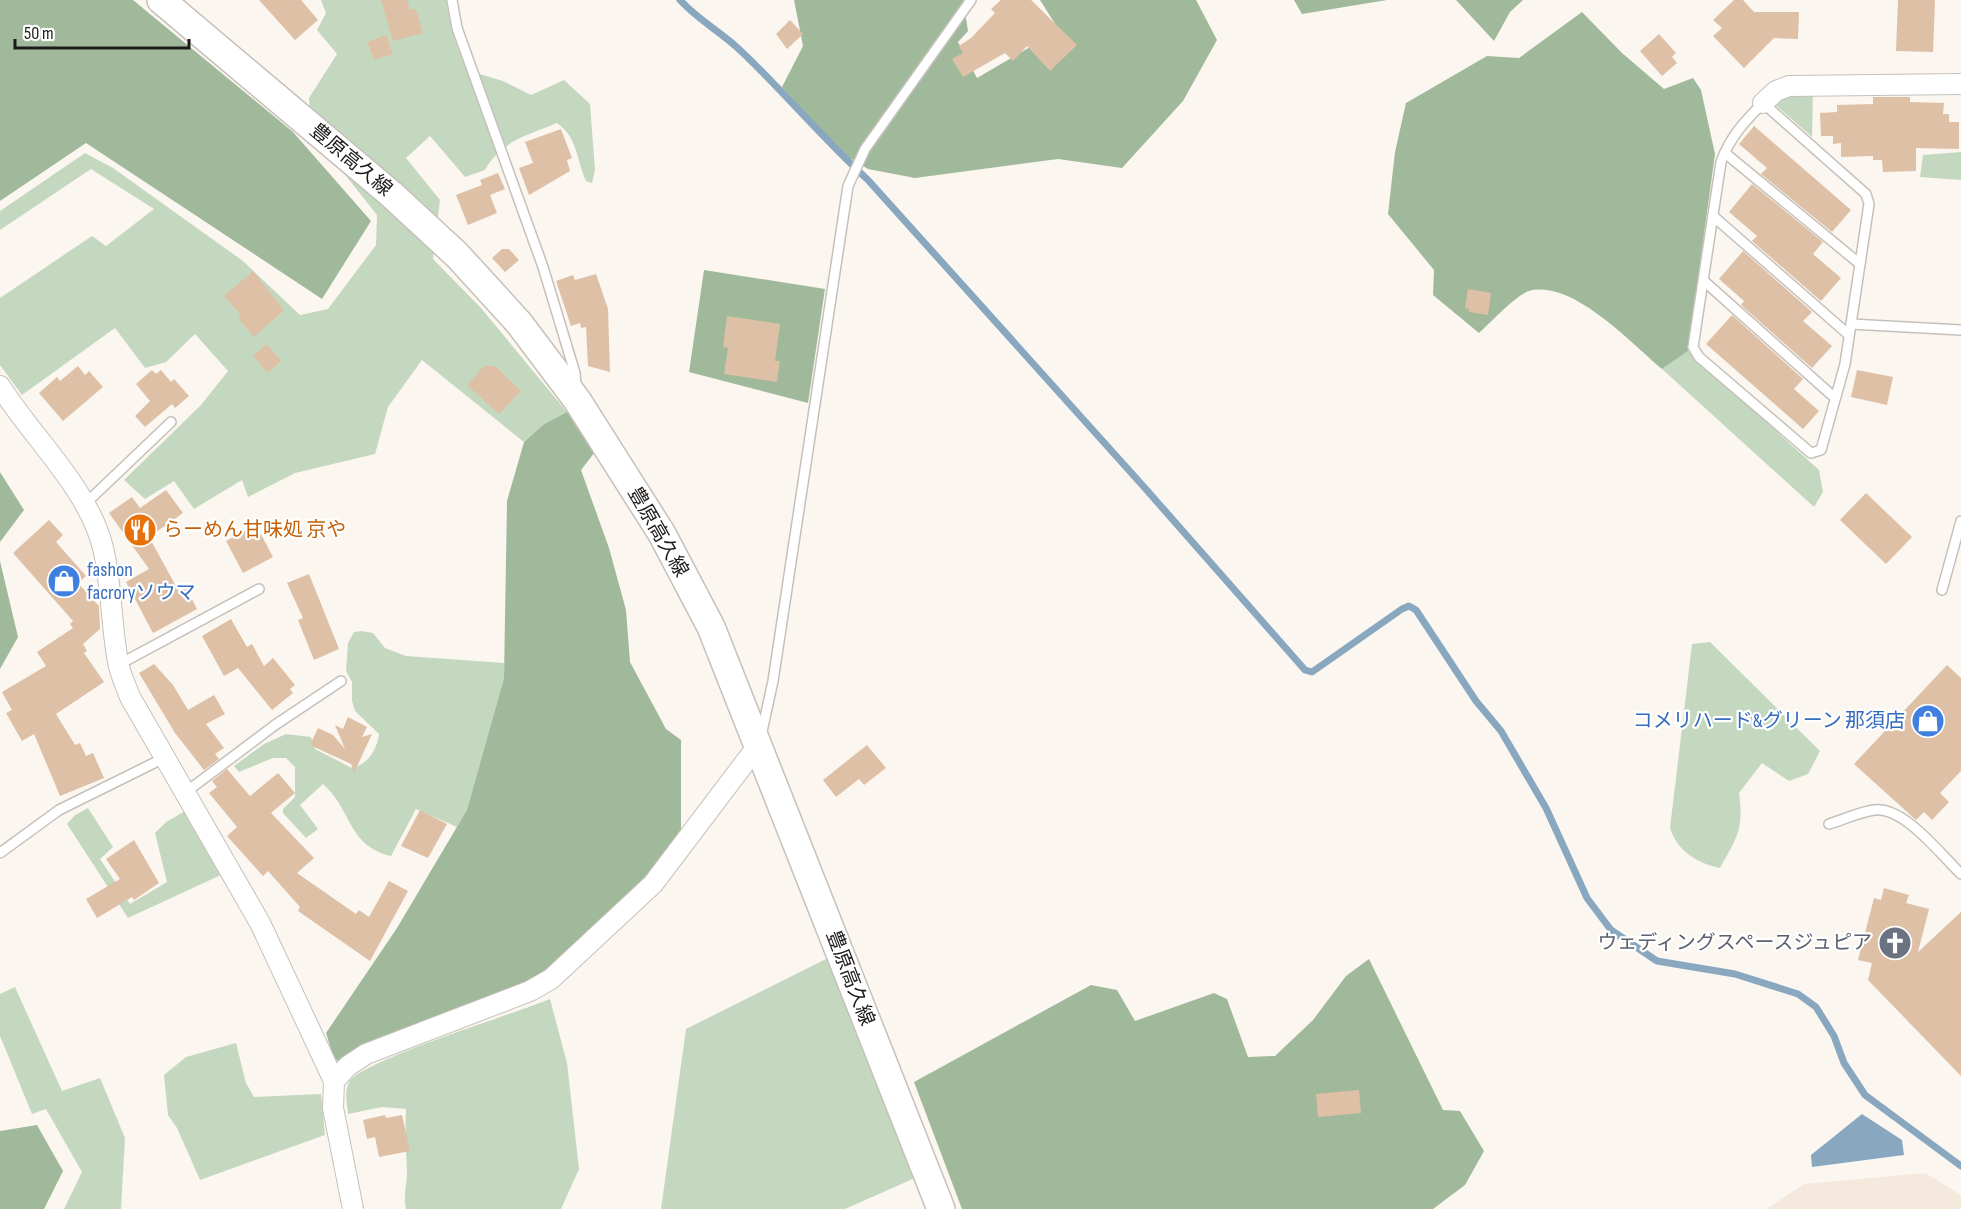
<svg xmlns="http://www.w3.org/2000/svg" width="1961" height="1209" font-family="'Sofia Sans Condensed','Noto Sans JP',sans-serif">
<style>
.built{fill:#f5e9de}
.green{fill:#c4d8c0}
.forest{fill:#a0b99b}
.water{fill:#89a8c0}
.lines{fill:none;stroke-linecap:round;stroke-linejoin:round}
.stream{stroke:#89a8c0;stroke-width:7}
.building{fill:#ddc0a5}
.service-casing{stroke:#c6c0bb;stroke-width:12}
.minor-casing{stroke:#c6c0bb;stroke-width:22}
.secondary-casing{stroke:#c6c0bb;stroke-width:30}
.service{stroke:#fff;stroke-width:9}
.minor{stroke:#fff;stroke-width:20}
.secondary{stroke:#fff;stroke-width:27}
.labels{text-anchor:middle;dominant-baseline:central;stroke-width:4.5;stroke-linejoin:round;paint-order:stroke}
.street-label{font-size:20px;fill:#1d1b19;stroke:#fff}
.food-label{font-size:20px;fill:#c56008;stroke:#fff;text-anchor:start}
.shop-label{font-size:20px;fill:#366cbe;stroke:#fff;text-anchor:start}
.worship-label{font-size:20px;fill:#5b616d;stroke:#fff;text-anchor:end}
</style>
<rect width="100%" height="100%" fill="#fcf6f0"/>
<!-- built -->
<path class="built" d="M1925,1173L1961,1195V1209H1766L1804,1184Z"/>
<!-- green -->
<g class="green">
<path d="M321,0H446L453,34L466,70L503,81L531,95L564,80L590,104L595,170L592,183L586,181C576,159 578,138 557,123C528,135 501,141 485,170L465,177L430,136L406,158L440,200L433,259L481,308L567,412L544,424L524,442L422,360L388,407L375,454L295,473L248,497L242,480L194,509L174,481L145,499L124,480L201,405L228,371L195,334L166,362L145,368L115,328L22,395L0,365V298L92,236L106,246L154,209L91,169L0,230V211L85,153L113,168L243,261L300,315L328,309L376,245L377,215L311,132L309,98L337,54L317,30L326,13Z"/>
<path d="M1791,92L1813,94L1812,137L1773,103Z"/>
<path d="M1961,152V180L1920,177L1923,155Z"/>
<path d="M1688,351L1819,470L1823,492L1814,507L1662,369Z"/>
<path d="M362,631L373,633L385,648L406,656L504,663V678L467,811L457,827L416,809L391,856C348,846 352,810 323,784L300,805L318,829L306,838L283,813V809L295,797V767L286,758H273L239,772L234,766L264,744L286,734L311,737L315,749L352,768C368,764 377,750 379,734L355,711L352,701V682L346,671L348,643L354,632Z"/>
<path d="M1710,642L1820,751L1808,774L1789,781L1762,763L1739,793C1744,830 1737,837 1720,868C1697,863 1677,851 1670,828L1692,644Z"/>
<path d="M88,808L113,847L100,859L130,904L167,882L155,833L166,822L187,810L223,874L128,918L67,824L75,815Z"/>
<path d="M828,958L915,1178L845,1209H661L686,1029Z"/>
<path d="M15,987L62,1091L100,1078L125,1138L121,1209H64L82,1172L46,1109L32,1114L0,1036V994Z"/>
<path d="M550,999L567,1063L579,1169L561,1209H406C403,1195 407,1184 407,1171C406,1151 405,1130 406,1109L382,1107L348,1114C347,1103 344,1092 349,1082C362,1060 517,1013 550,999Z"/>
<path d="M236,1043L246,1083L254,1097L321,1094L325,1135L200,1180L177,1128L168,1115L164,1075L186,1057Z"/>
</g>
<!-- forest -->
<g class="forest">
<path d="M0,0H133L293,132L371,221L322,299L86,143L0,201Z"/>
<path d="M794,0H963L968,31L958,42L977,78L1059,30L1040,0H1196L1217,40L1183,101L1122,168L1058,159L915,178L868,169L840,152L782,87L803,46Z"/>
<path d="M1294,0H1387L1302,14Z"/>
<path d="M1456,0H1523L1510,12L1494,41Z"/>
<path d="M1582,12L1622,53L1664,89L1693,78L1701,90L1715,154L1688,351L1662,369C1631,343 1572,279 1529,291C1517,294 1489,324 1479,333L1433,295L1434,270L1388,214L1395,152L1406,103L1487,56L1519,58Z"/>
<path d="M704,270L825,289L808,403L689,372Z"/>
<path d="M567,412L595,452L581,470L609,548L626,610L630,662L666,729L681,740V829L646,880L546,972L519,989L342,1062L334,1059L326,1033L397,928L467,810L504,678L507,501L524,442L544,424Z"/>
<path d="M0,472L24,510L0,542Z"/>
<path d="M0,561L18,637L0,669Z"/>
<path d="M1369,959L1443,1110L1460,1111L1484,1151L1465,1185L1433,1209H962L914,1082L1091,985L1117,990L1135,1021L1214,993L1227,999L1248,1057L1275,1056L1313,1020L1346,976Z"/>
<path d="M37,1125L63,1171L44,1209H0V1131Z"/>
</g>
<!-- water -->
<path class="water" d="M1862,1114L1902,1140L1904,1155L1812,1167L1811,1155Z"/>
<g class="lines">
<!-- stream -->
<path class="stream" d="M680,0C699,21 723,33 743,53C786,94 824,140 868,180L1144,487L1305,670L1312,672L1402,609L1409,606L1416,610L1476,701L1501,731L1546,808L1587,898L1611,930L1657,961L1735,974L1798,994L1816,1007L1834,1036L1844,1063L1865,1095L1961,1166"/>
</g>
<!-- building -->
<g class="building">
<path d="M259,0H301L318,20L295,40Z"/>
<path d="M381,0H407L410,10L416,9L423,33L393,41Z"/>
<path d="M1001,0H1031L1077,45L1050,71L1027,46L1013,61L1005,53L963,77L952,59L963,53L959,46L971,38L995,13L991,9Z"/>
<path d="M1734,0H1743L1754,12H1799L1798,39L1774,38L1744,68L1713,36L1722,28L1713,20Z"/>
<path d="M1898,0H1935L1933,52L1896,51Z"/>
<path d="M790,20L803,34L787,49L776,34Z"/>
<path d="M1659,34L1676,53L1672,57L1677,63L1662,76L1640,51Z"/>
<path d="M386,35L393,54L374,60L367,42Z"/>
<path d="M1873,97H1910V102L1944,103L1943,114H1949V122H1959V149L1916,148V171L1883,172L1882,160H1873V156L1841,157V143L1833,144V136H1821L1820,113L1837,112V105L1873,104Z"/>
<path d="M1754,126L1851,210L1832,232L1761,174L1767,168L1739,144Z"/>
<path d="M561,129L572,158L567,160L570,171L529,195L519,168L533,163L525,142Z"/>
<path d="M498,173L505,189L490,195L497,213L468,225L456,195L482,185L480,180Z"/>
<path d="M1752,184L1823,242L1813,254L1841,278L1821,301L1752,241L1757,236L1729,212Z"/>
<path d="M502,249H509L519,260L505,272L492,258Z"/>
<path d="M1743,251L1812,312L1803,321L1832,346L1812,368L1741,305L1744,301L1719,279Z"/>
<path d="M253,271L284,310L254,337L238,318L241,315L224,296Z"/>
<path d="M596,274L608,309L610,372L588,366L586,327L581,328L580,323L571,326L556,281L573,275L575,280Z"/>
<path d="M1468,289L1491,293L1488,315L1469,312V309L1465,308Z"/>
<path d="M1732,315L1803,379L1794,389L1819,411L1803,429L1706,344Z"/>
<path d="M727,316L780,324L775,361H780L777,382L724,374L728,348L723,347Z"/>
<path d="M267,344L281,361L267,373L253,355Z"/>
<path d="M78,366L85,375L89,371L103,387L63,421L39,393L57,377L60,381Z"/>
<path d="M484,366H495L521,391L499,414L467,385Z"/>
<path d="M152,370L156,374L161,370L171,382L174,379L189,396L175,408L172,404L145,427L135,416L150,401L136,384Z"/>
<path d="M1857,370L1893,377L1887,405L1851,397Z"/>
<path d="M166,490L183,513L149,537L177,588L184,584L197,609L153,633L126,582L149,569L109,513L132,497L140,508Z"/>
<path d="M1866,493L1912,537L1886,564L1840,520Z"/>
<path d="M49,520L63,535L56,542L86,576L78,583L99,606L100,629L83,644L87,651L84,653L104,682L56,714L75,745L80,743L86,756L93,753L104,778L60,796L34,734L22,741L6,713L12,710L2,692L46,666L37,652L73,628L70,624L73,621L13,553Z"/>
<path d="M256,525L273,557L243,573L226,541Z"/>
<path d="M309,574L339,649L314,660L298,620L303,618L287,583Z"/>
<path d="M231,619L247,647L252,644L264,666L273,658L295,685L290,689L293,693L272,710L238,668L224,676L202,636Z"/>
<path d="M154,664L173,685L188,710L214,695L225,714L206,724L224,748L215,754L219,759L204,770L175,733L139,673Z"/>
<path d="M1947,665L1961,678V771L1940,793L1949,802L1932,820L1924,812L1916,820L1854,764Z"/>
<path d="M348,717L367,727L362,737L372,734L354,773L351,764L310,745L318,728L333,735L345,749L335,725L343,729Z"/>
<path d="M867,745L886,768L864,785L859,779L836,797L823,780Z"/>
<path d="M227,769L250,796L278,773L295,793L271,813L314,858L297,873L356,914L359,910L369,917L389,881L408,891L370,961L298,911L300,907L268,871L263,876L227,836L237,827L209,793L217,787L212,781Z"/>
<path d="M420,810L447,824L428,858L401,846Z"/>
<path d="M134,840L159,883L134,900L132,897L97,918L86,899L120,879L106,859Z"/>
<path d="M1884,888L1909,895L1906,903L1929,909L1918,952L1961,912V1076L1868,980L1872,963L1858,960L1874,898L1881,900Z"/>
<path d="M1359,1090L1361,1113L1318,1117L1316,1094Z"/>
<path d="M385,1115L386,1118L402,1115L410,1151L379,1157L375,1137L367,1139L363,1120Z"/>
</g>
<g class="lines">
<!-- service casing -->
<g class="service-casing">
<g id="service">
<path d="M452,0L457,28L543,267L575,373L576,385"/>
<path d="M1763,103L1866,194L1869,204L1845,364L1821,450L1811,453L1699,357L1693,347L1721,162C1730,137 1744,122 1763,103Z"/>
<path d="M1725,153L1860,264"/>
<path d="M1713,216L1849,335"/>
<path d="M1704,281L1835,398"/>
<path d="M1851,324L1961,330"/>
<path d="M84,505L171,422"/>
<path d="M1942,590L1961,521"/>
<path d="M118,665L259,589"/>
<path d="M761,736L773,681L848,186L865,149L971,0"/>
<path d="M186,792L275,725L341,681"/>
<path d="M1829,824C1843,820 1859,812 1874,810C1904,806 1941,855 1961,874"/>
<path d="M0,853L59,810L164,758"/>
</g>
</g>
<!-- minor casing -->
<g class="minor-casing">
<g id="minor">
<path d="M1763,103L1776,91L1789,86L1961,84"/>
<path d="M0,386C32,437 89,489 103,548C112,585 111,625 118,662C120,674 126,686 130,697L260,923L334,1081L333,1108L353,1209"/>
<path d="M334,1081L348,1066L366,1054L530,991L551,979L653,884L759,744"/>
</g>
</g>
<!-- secondary casing -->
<g class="secondary-casing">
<path id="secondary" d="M161,0L391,194L457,255L519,323L577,400L662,534L711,627L941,1209"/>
</g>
<!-- service -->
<use href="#service" class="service"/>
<!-- minor -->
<use href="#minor" class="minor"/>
<!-- secondary -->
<use href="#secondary" class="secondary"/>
</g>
<!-- icons -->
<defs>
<g id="restaurant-disc" transform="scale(1.725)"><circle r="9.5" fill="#e8710a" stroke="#fff"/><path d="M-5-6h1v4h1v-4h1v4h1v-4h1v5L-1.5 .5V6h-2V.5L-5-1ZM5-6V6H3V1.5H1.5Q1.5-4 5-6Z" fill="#fff"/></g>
<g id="shop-disc" transform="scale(1.725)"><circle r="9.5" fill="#3f7fe0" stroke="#fff"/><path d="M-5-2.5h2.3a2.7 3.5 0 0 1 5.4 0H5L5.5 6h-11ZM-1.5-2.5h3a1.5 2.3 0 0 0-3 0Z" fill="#fff"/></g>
<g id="church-disc" transform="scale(1.725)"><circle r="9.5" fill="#6b7280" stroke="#fff"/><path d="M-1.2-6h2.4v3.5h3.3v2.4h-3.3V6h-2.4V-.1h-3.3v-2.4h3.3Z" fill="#fff"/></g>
</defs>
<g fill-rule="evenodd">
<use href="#restaurant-disc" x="140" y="530"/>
<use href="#shop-disc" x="64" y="581"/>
<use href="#shop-disc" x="1928" y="721"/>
<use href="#church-disc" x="1895" y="943"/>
</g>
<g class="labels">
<!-- street labels -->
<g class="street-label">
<text transform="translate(351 160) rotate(40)">豊原高久線</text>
<text transform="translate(658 532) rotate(60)">豊原高久線</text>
<text transform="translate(850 978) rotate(69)">豊原高久線</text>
</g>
<!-- food labels -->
<g class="food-label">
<text x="163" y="530">らーめん甘味処 京や</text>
</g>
<!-- shop labels -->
<g class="shop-label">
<text x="87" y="570">fashon<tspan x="87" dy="23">facroryソウマ</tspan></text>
<text x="1905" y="721" text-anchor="end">コメリハード&amp;グリーン 那須店</text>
</g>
<!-- worship labels -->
<g class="worship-label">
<text x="1872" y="943">ウェディングスペースジュピア</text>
</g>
</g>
<!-- scale -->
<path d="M15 39v9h174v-9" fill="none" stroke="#1d1b19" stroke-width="3"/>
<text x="24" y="39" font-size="18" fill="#1d1b19" stroke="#ffffff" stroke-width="4.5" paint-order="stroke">50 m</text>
</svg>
